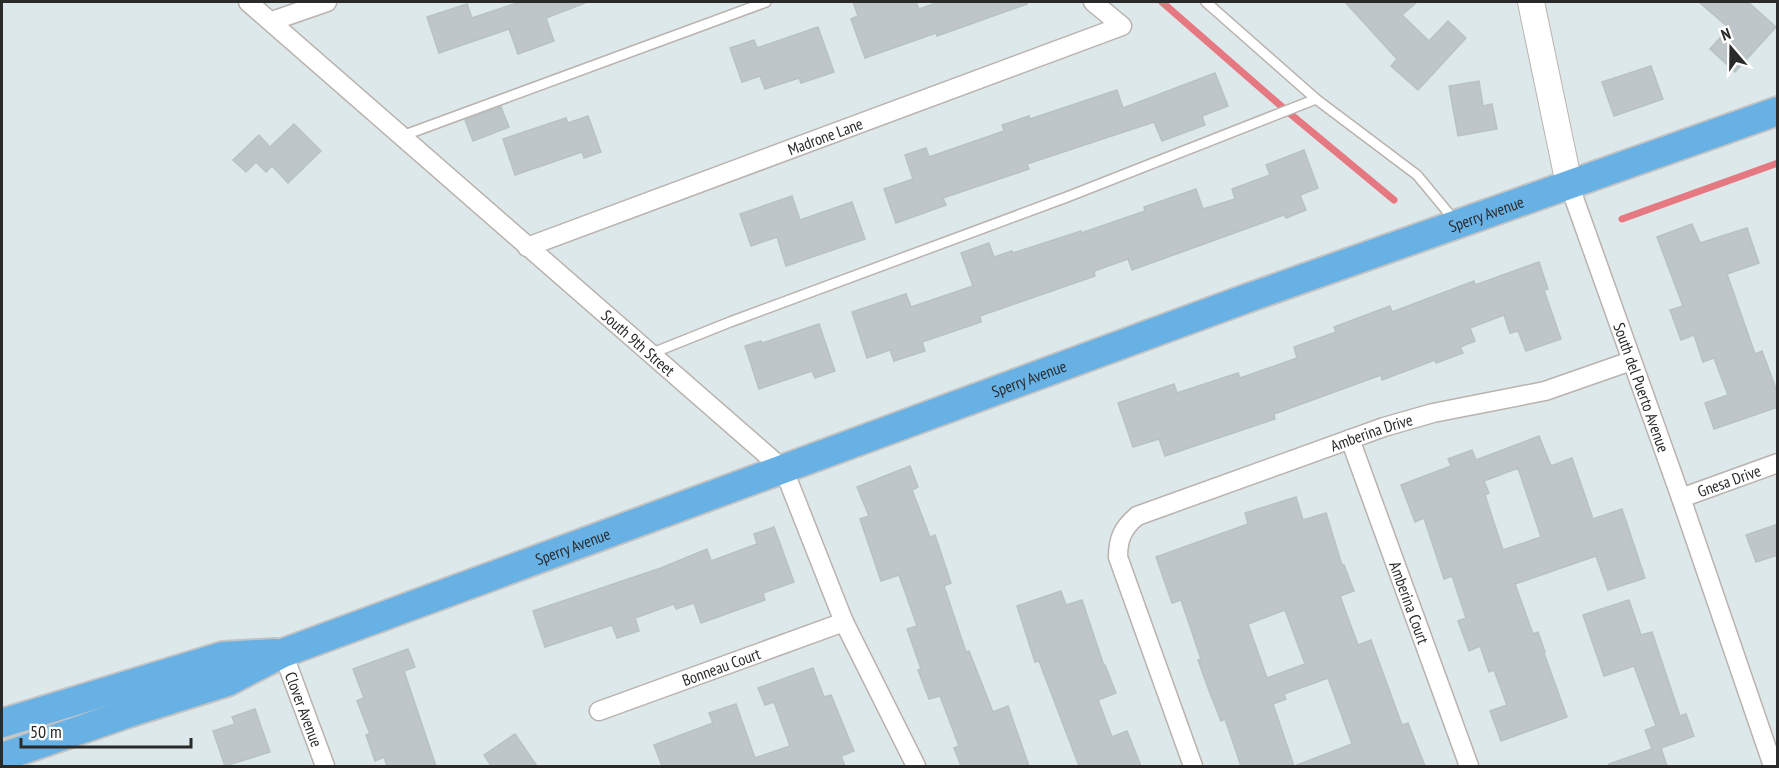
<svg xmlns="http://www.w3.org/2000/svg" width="1779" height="768" font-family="'PT Sans Narrow',sans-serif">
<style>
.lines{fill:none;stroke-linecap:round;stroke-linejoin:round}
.stream{stroke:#e57881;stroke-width:7}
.building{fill:#bfc6c9;stroke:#b7c2c6;stroke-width:1.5;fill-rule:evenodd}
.lane-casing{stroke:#bab2ad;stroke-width:12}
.street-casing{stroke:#bab2ad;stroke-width:21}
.secondary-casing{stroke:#bab2ad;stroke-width:28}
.primary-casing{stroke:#c3c3c3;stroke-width:32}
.lane{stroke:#fff;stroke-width:9}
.street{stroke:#fff;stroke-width:18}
.secondary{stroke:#fff;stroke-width:26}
.primary{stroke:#68b1e5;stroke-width:28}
.labels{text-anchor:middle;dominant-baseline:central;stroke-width:6;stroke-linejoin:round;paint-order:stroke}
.street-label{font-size:16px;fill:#2a2a2a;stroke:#fff}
</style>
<rect width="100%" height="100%" fill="#dde8eb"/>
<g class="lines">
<!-- stream -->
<g class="stream">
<path d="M1162,2L1288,112L1394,200"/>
<path d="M1622,219L1778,163"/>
</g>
</g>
<!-- building -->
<g class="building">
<path d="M520,2H585V3L546,18L554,41L518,54L509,29L439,53L427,17L467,4L472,18Z"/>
<path d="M853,2H916L919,9L939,2H1026L1027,4L937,36L936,33L865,58L851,19L858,16Z"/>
<path d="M1345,2H1417L1402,15L1429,41L1448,21L1466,38L1418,90L1391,66L1397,59Z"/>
<path d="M1699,2H1748L1776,27L1735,72L1710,49L1729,28Z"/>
<path d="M818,27L834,72L801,83L799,78L765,89L760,76L742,82L730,48L754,40L757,48Z"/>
<path d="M1651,66L1663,99L1614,116L1602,82Z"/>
<path d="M1215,73L1228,106L1202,116L1205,125L1162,141L1154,122L1027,164L1029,169L943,198L946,205L896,223L884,189L913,179L905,155L926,148L929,157L1004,131L1002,125L1029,116L1030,119L1117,90L1123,108Z"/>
<path d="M1479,81L1483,106L1492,104L1497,129L1458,136L1449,86Z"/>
<path d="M501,107L509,127L473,141L465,120Z"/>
<path d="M588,116L601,152L584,158L582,152L515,175L503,139L566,118L568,123Z"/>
<path d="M294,124L321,151L288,183L272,166L266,172L256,162L246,172L233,160L259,135L270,147Z"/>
<path d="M1304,150L1318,188L1300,195L1306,210L1286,218L1284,215L1132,270L1128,259L1094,271L1095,276L980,316L981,322L922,342L925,351L894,361L890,350L867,358L852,312L906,294L911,307L973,286L961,253L989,243L994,257L1012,251L1013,253L1081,231V233L1145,211L1144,207L1196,189L1203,209L1235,199L1232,189L1270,175L1266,165Z"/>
<path d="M792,196L800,220L852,202L865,239L786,266L777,237L751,246L740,214Z"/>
<path d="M1692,224L1700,243L1747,228L1759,263L1727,274L1755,354L1762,351L1778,394V407L1714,429L1705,403L1728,395L1714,358L1703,362L1694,335L1681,340L1670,310L1683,306L1657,237Z"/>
<path d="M1539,262L1548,289L1544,290L1561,339L1526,351L1518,331L1510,333L1504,315L1470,328L1475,341L1460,347L1463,353L1436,363L1435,360L1382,380L1381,375L1274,414L1275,419L1165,456L1159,439L1133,447L1118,403L1174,384L1177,393L1238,373L1240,378L1297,358L1294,347L1336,332L1334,327L1390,306L1392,312L1474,281L1475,285Z"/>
<path d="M819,324L835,371L815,378L812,371L759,389L745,346L761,341L762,343Z"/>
<path d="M1539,436L1551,466L1572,458L1593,519L1622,509L1645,578L1608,590L1596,556L1515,584L1533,634L1538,632L1545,652L1544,653L1567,717L1501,741L1490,711L1507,705L1494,670L1489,672L1480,646L1469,651L1458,621L1466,618L1452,576L1444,579L1424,518L1415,522L1401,485L1451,466L1448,459L1472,450L1476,460ZM1518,468L1541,537L1503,550L1485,495L1489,493L1484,481Z"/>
<path d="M910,466L918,487L912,490L930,537L935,535L951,583L944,586L966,652L969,651L993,712L1008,706L1029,766H961L954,748L959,746L940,696L929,699L918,670L921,669L907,629L917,626L899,575L881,581L860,519L869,516L857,487Z"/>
<path d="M1296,497L1303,520L1326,513L1342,565H1344L1354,591L1340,596L1358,645L1371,640L1402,725L1408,723L1425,766H1297V765L1352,744L1328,678L1284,694L1286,699L1273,704L1294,766H1241L1225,719L1221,721L1208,688L1198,660L1201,659L1181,600L1172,603L1156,557L1248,524L1245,513ZM1285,610L1305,664L1267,678L1248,624Z"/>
<path d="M1778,524V555L1756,562L1746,535Z"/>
<path d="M774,527L794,582L763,593L765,600L701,623L694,603L676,609L674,604L635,618L639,631L617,638L612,625L545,647L533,611L661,568L707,549L711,561L757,544L754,534Z"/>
<path d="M1061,591L1066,605L1082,600L1104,666L1105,665L1116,693L1098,700L1112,737L1127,731L1141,766H1079L1039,661L1035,662L1017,606Z"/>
<path d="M1629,600L1641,635L1652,632L1680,716L1686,714L1694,736L1661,748L1667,766H1609V764L1652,749L1645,730L1656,726L1634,666L1604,676L1583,615Z"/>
<path d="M408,649L415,667L404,671L436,766H387L384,757L375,761L366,735L370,734L357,701L364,698L353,669Z"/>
<path d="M813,668L824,697L831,695L854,751L841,756L845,766H662L654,745L713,723L709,713L736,704L755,758L790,746L774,702L765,705L758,688Z"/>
<path d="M255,709L270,752L225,766L213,731L235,724L232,717Z"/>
<path d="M515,734L537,766H491L484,755Z"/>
</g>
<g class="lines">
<!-- lane casing -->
<g class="lane-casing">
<g id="lane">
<path d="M1206,2L1316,99L1417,175L1456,222"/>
<path d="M402,136L766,2"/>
<path d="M650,354L730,322L1067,197L1316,99"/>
</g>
</g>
<!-- street casing -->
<g class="street-casing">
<g id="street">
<path id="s1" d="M248,2L784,470L844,622L916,766"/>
<path d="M272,21L327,2"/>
<path id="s2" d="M1569,184L1681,498L1773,766"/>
<path id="s3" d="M527,247L1122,26L1093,2"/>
<path id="s4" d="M1350,439L1469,766"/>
<path id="s5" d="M1681,498L1778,463"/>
<path id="s6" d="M283,653L325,766"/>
<path id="s7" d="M599,711L844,622"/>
<path id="s8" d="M1193,766L1118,557C1118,538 1123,528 1137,516L1384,427L1433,413L1545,391L1631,361"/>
</g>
</g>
<!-- secondary casing -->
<g class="secondary-casing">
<path id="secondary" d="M1531,2L1569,184"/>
</g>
<!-- primary casing -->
<g class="primary-casing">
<g id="primary">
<path d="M2,723L223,656L275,653"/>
<path id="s9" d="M2,757L129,713L227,682L283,653L1245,299L1778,111"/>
</g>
</g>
<!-- lane -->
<use href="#lane" class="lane"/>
<!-- street -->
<use href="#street" class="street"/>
<!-- secondary -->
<use href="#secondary" class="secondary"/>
<!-- primary -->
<use href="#primary" class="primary"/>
</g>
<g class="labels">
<!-- street labels -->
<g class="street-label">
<text stroke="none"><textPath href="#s3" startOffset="318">Madrone Lane</textPath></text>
<text stroke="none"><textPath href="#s9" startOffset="1581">Sperry Avenue</textPath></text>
<text stroke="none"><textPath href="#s1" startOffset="518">South 9th Street</textPath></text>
<text stroke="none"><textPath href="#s9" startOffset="1095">Sperry Avenue</textPath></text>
<text stroke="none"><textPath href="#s2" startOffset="216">South del Puerto Avenue</textPath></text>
<text stroke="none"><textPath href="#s8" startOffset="518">Amberina Drive</textPath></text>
<text stroke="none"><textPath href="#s5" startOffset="51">Gnesa Drive</textPath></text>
<text stroke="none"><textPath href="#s9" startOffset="609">Sperry Avenue</textPath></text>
<text stroke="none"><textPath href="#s4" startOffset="174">Amberina Court</textPath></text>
<text stroke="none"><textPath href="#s7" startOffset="130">Bonneau Court</textPath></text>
<text stroke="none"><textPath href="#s6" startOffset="60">Clover Avenue</textPath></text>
</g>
</g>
<!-- border -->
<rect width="1779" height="768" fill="none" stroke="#2a2a2a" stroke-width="6"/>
<!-- north arrow -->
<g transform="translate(1731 48) rotate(340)" stroke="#ffffff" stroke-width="4.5" paint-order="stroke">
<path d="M0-4.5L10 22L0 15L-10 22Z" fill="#2a2a2a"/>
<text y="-9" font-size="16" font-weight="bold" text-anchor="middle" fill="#2a2a2a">N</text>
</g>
<!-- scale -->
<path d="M21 738v9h170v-9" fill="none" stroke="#2a2a2a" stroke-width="3"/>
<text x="30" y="738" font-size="18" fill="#2a2a2a" stroke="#ffffff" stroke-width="4.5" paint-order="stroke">50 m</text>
</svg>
